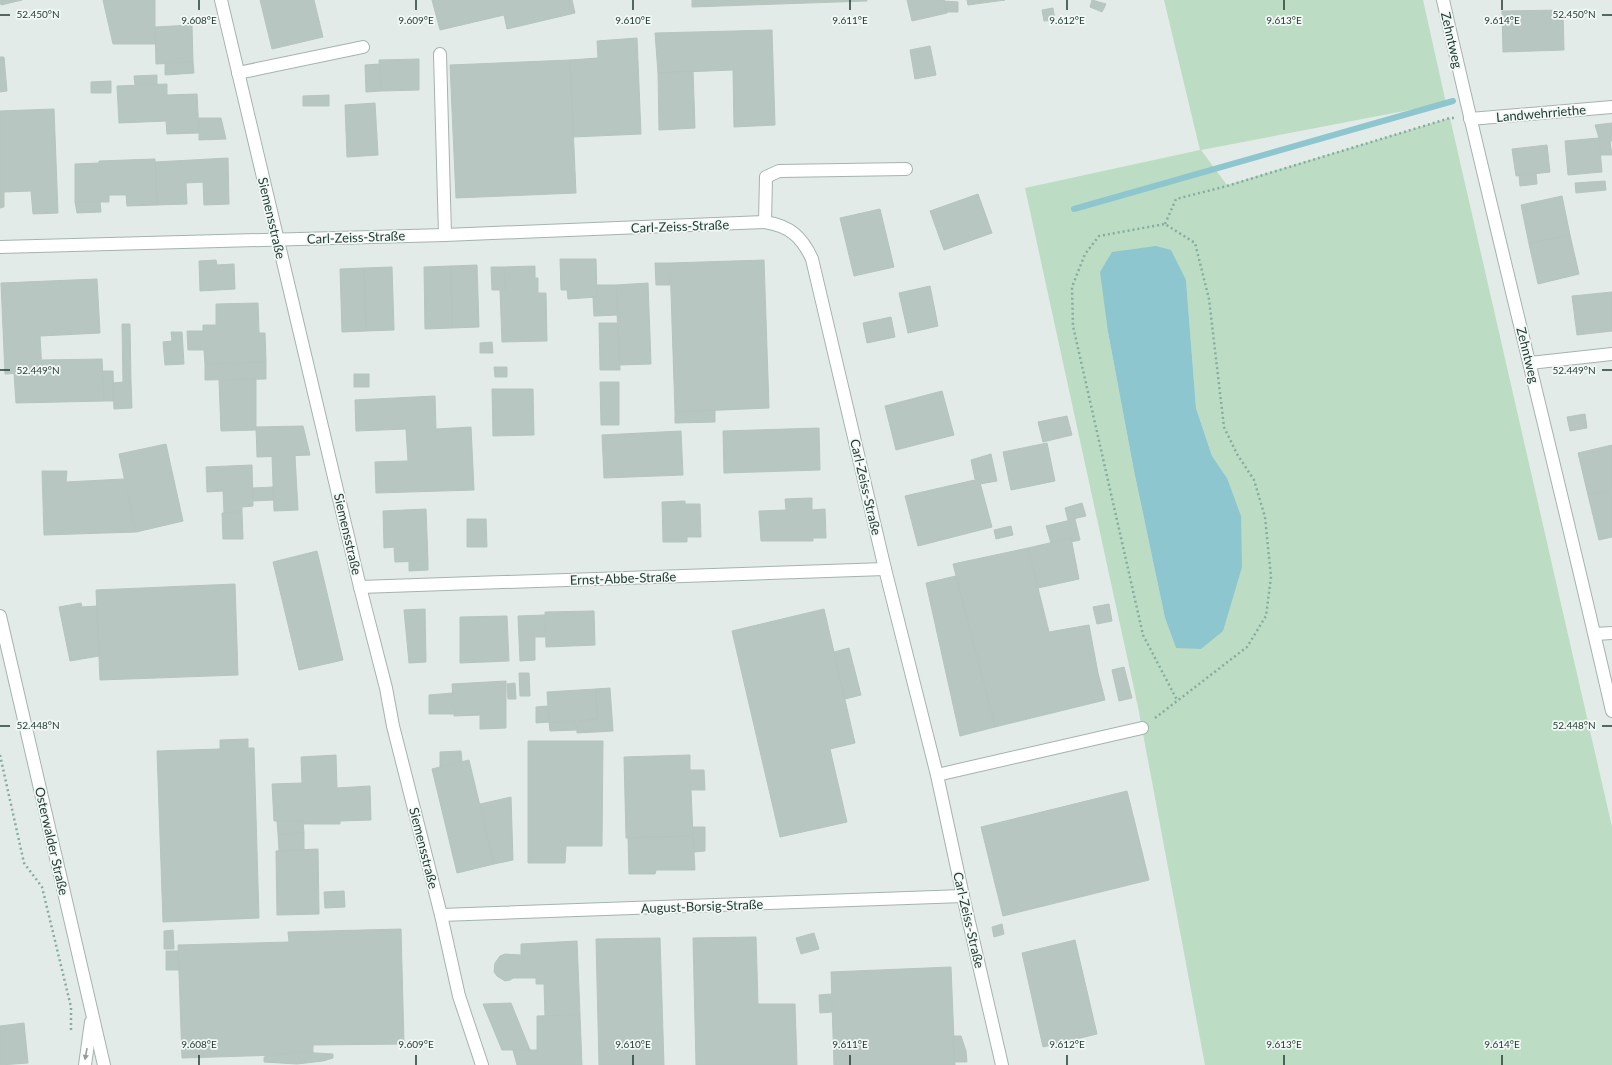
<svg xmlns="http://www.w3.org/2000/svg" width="1612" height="1065" font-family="Lato,sans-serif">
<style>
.green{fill:#bcdcc3;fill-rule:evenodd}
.water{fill:#8dc6ce}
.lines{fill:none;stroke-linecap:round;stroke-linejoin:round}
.stream{stroke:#8dc6ce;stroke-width:6}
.building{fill:#b7c6c0;stroke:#b5c5be}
.minor-casing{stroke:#a5b3ae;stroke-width:14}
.path{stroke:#84ad9f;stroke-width:2.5;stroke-dasharray:2 3;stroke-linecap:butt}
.minor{stroke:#fff;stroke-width:12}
.oneway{fill:#919e9a}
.ticks{fill:none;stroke:#233c34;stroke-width:1.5}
.labels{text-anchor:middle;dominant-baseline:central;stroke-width:3.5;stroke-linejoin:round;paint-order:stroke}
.street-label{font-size:13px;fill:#233c34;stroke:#f2f8f5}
.ticks-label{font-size:10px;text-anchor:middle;fill:#233c34;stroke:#f2f8f5;stroke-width:3.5;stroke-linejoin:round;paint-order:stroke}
</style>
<rect width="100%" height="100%" fill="#e2ebe7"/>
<!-- green -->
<path class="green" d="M1164,0H1423L1446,103L1201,150L1227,185L1450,118L1612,827V1065H1205L1138,707L1025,188L1200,150ZM1186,280L1196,408L1212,456L1227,478L1176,648L1165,618L1134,471L1108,332Z"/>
<!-- water -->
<path class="water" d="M1156,246L1171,250L1186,280L1196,408L1212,456L1227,478L1241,516L1242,567L1223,631L1201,649L1176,648L1165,618L1134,471L1108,332L1100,272L1112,252Z"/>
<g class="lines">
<!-- stream -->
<path class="stream" d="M1074,209L1453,101"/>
</g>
<!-- building -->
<g class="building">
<path d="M0,0H22L1,5Z"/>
<path d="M103,0H155V44H113Z"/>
<path d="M260,0H314L323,37L272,49Z"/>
<path d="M432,0H572L575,13L507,29L504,15L440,30Z"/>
<path d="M692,0H867V1L692,7Z"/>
<path d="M907,0H944L947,13L912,21Z"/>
<path d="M967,0H1005L968,5Z"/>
<path d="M1092,0L1106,4L1102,12L1090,7Z"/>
<path d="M944,1L958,2V12H946Z"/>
<path d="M1053,8L1055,20L1044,21L1042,10Z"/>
<path d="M1563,10L1564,50L1503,52L1502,11Z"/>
<path d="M192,25L193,62L156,64L155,27Z"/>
<path d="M772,30L775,125L734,127L733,70L658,73L655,33Z"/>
<path d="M637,38L641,134L573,137L570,60L598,58L597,41Z"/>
<path d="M930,46L936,75L915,79L910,50Z"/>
<path d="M0,57H4L7,91L0,92Z"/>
<path d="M419,59V90L381,91L379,60Z"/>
<path d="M570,60L576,193L456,198L450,65Z"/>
<path d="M193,62L194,73L165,75V63Z"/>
<path d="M380,64L381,91L366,92L365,65Z"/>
<path d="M693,71L695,128L659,130L658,73Z"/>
<path d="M157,75V84L135,85L134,76Z"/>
<path d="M111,81V93H91V82Z"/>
<path d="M167,84V95L197,94L199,133L167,134L166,121L119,123L117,86Z"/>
<path d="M329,95V106H303V96Z"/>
<path d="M375,103L378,155L347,157L345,105Z"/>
<path d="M54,109L58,213L33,214L31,191L4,192V207L0,208V111Z"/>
<path d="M199,118H221L226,139L199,140Z"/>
<path d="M1612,123V141H1610L1612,155H1600L1599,138L1595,125Z"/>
<path d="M1599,138L1602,172L1568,175L1565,141Z"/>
<path d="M1547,145L1550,172L1516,176L1512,149Z"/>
<path d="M228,158L229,204L204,205L203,182L186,183L187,204L157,205L155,162Z"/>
<path d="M155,159L157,205L127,206L126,195H109V202H75V164L99,163V161Z"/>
<path d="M1536,173L1537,184L1520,186L1519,175Z"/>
<path d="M1605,181L1606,190L1576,193L1575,183Z"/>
<path d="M978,194L992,233L944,250L930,211Z"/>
<path d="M1562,196L1570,235L1529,244L1521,205Z"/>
<path d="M75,202H100L101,212L77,213Z"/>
<path d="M880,209L894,267L854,276L840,218Z"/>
<path d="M1570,235L1579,274L1538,284L1529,244Z"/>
<path d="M560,259H596L597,297L568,299L567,290H561Z"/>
<path d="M216,260L217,265L234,264L235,289L200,291L199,261Z"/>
<path d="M764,260L769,408L675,412L670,263Z"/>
<path d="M655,263H670V285H656Z"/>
<path d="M477,265L479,327L452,328L451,266Z"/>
<path d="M451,266L452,328L425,329L424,267Z"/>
<path d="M535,266V278H538V293H546L547,341L502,342L500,290H505L504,267Z"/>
<path d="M392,267L394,330L366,331L364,268Z"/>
<path d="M491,267H504L505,290H492Z"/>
<path d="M364,268L366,331L342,332L340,269Z"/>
<path d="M97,279L100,333L40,336L42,372L5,374L1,283Z"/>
<path d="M648,283L651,364L619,365L616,285Z"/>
<path d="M597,285H616L618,315L594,316L593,298L597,297Z"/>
<path d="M930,286L938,326L908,333L899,293Z"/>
<path d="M1612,292V331L1577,335L1572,296Z"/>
<path d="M258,303L259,333H265L266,362L205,364L204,350H188L187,331H203V325H216V304Z"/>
<path d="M891,317L895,337L867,343L863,323Z"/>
<path d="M599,323H618L620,370H600Z"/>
<path d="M122,324H130L131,382H123Z"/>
<path d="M171,332H182L184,364L165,365L163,342L172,341Z"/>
<path d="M492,342L493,353H480V343Z"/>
<path d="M102,359L104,401L16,403L14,374L42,372V360Z"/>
<path d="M266,362V379L205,380V364Z"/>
<path d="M494,367H507V377H495Z"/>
<path d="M103,371H113L114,401H104Z"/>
<rect x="354" y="374" width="15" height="13"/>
<path d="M256,379V430L221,431L219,380Z"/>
<path d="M123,382H131L132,408L114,409L113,383Z"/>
<path d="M600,382H619V425H601Z"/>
<path d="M492,389H533L534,435L493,436Z"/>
<path d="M942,391L954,435L896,450L885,406Z"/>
<path d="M435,396L436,429L471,427L474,490L376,493L375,462L408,461L406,429L356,431L355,400Z"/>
<path d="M715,410V422L675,423V412Z"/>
<path d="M1585,414L1587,428L1570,431L1567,417Z"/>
<path d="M1067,416L1072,435L1043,442L1038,422Z"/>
<path d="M303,426L310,455L257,457L256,427Z"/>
<path d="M819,428L820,470L724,473L723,431Z"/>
<path d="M681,431L683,475L604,478L602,435Z"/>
<path d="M1047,443L1055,481L1011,490L1003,452Z"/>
<path d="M166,444L183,521L136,532L119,454Z"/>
<path d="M1612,445V490L1588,495L1578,453Z"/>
<path d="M991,454L997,481L980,484L979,479H975L971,460Z"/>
<path d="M272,456H295L298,510L274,511Z"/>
<path d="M252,465L253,506L242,507V512L224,513L223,491L207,492L206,467Z"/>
<path d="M42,471H67L66,482L124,479L136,532L44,535Z"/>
<path d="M979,479L992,527L918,546L905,496Z"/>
<path d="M273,487L274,500L253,501V488Z"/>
<path d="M1612,490V537L1599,540L1588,495Z"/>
<path d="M812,498V510L825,509L826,538H813V541H761L759,511L786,510L785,499Z"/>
<path d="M685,501V504H700L701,537H687V542H663L662,502Z"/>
<path d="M1082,503L1086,516L1068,520L1065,508Z"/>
<path d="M426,509L428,561L395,562L394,547L384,548L383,511Z"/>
<path d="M242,512L243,539H223L222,513Z"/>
<path d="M467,519H486L487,547H467Z"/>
<path d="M1075,519L1080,540L1071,542V538L1051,543L1046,526Z"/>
<path d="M1011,526L1013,535L996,539L994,530Z"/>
<path d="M1071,538L1079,579L1038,588L1028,548Z"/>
<path d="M1028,548L1049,632L1089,625L1098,673L1105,700L995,727L953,564Z"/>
<path d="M317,551L343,660L299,670L273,562Z"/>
<path d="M409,561H428V570L409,571Z"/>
<path d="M956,576L995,727L960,736L926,583Z"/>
<path d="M235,584L238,675L100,680L96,590Z"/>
<path d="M81,603L82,607L97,606L99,656L70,661L59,607Z"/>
<path d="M1109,604L1112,621L1097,624L1093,607Z"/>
<path d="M425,609L426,662L409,663L404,610Z"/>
<path d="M824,609L855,743L830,749L847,822L780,837L732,631Z"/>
<path d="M594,611L595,645L546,647L545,612Z"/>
<path d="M545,615V637H535V660L520,661L518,616Z"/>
<path d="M507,616L509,661L460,663V617Z"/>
<path d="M849,648L861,695L845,699L834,652Z"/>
<path d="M1124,667L1132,698L1119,701L1112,670Z"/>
<path d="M519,673H529L530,696H520Z"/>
<path d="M506,681V728L480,729V715L454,716L452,684Z"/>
<path d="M515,683L516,699H508L507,684Z"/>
<path d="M610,688L613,731L577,733L576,721L597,719L596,689Z"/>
<path d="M596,689L597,719L549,722L547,692Z"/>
<path d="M452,693L453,714H429V695Z"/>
<path d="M548,706L549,722L536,723V707Z"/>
<path d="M576,721V730L550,731L549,722Z"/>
<path d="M248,739V748H254L259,918L163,922L157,751L220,749V740Z"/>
<path d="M528,741H603L602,846H566L565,863H528Z"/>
<path d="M461,751L462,762L440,767V752Z"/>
<path d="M336,755L337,788L370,786L371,820L340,821V824H304L303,821H274L272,784L302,783L301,757Z"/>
<path d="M690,755V770H704L705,790H691L693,836L626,838L624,757Z"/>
<path d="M469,760L494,864L457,873L432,769Z"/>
<path d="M1127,791L1149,880L1003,916L981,827Z"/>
<path d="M511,797L513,860L494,864L480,804Z"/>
<path d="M277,821H303L304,833L278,834Z"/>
<path d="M693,827H705V851L694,852Z"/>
<path d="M304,833V850L279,851L278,834Z"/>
<path d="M693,836L695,870H656L655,874H629L628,838Z"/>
<path d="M318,849L319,914L277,915L276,851Z"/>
<path d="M344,891L345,907L325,908L324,892Z"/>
<path d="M1002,924L1004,934L994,937L992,927Z"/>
<path d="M401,929L404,1044L313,1045V1054L182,1058L178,945L289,942L288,932Z"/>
<path d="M173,930L174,949H164V931Z"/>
<path d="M814,933L819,949L801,954L796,938Z"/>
<path d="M756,937L758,1004H795L797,1065H696L693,938Z"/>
<path d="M660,938L664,1065H599L596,939Z"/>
<path d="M1075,940L1097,1034L1043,1047L1022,953Z"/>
<path d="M577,941L580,1015L545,1016L544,984H536V978H513L510,980L505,981L497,976L494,972L495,963L500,956L505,954L521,955V944Z"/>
<path d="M166,951H178L179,970H166Z"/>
<path d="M951,967L955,1065H834L831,972Z"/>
<path d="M832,994V1012L820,1013L819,995Z"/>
<path d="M511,1003L530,1050H502L483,1004Z"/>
<path d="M580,1015L582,1065H517L513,1050H537V1016Z"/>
<path d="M24,1023L28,1063L0,1065V1026Z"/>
<path d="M953,1036H961L966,1051L967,1062H955Z"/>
<path d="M298,1052L333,1054V1058L323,1061L297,1064L264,1062V1057Z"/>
</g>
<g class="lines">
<!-- minor casing -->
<g class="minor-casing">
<g id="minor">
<path d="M221,0L360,587L386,688L393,726L441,915L459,996L482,1065"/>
<path d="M1443,0C1497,238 1558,474 1612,711"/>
<path d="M440,54L445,235"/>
<path d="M238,73L363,47"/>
<path d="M1470,119L1612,107"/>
<path d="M765,222L766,177L779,171L906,169"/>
<path d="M0,247L445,235L765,222C790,226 802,237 812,259L885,569L937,775L963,896L1002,1065"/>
<path d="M1530,363L1612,354"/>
<path d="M360,587L885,569"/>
<path d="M0,616L104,1065"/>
<path d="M1595,634L1612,633"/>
<path d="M937,775L1142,728"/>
<path d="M441,915L963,896"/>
<path d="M85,1065L91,1022"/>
</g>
</g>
<!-- path -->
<g class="path">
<path d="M1165,224L1176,199L1227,186L1450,118H1454"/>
<path d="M1155,718L1247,647L1266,616L1271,577L1265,517L1254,480L1237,454L1224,427L1209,299L1195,243L1165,224L1099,236L1085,254L1072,287L1073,326L1143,635L1177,700"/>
<path d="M0,755L24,863L42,887L71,1007V1033"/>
</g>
<!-- minor -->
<use href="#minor" class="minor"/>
</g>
<!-- one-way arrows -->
<defs><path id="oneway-solid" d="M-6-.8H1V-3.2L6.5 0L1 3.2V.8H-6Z"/></defs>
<use class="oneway" href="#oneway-solid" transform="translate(86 1054) rotate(100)"/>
<!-- ticks -->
<path class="ticks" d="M199,0V10M416,0V10M633,0V10M850,0V10M1067,0V10M1284,0V10M1502,0V10M0,15H10M1602,15H1612M0,370H10M1602,370H1612M0,726H10M1602,726H1612M199,1055V1065M416,1055V1065M633,1055V1065M850,1055V1065M1067,1055V1065M1284,1055V1065M1502,1055V1065"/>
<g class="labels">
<!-- street labels -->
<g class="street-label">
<text transform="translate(1452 40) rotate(77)">Zehntweg</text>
<text transform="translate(1541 113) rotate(-5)">Landwehrriethe</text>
<text transform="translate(272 218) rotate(77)">Siemensstraße</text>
<text transform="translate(680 226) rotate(-2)">Carl-Zeiss-Straße</text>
<text transform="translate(356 237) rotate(-2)">Carl-Zeiss-Straße</text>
<text transform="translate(1528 355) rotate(76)">Zehntweg</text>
<text transform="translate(866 487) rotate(77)">Carl-Zeiss-Straße</text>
<text transform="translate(348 534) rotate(77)">Siemensstraße</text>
<text transform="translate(623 578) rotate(-2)">Ernst-Abbe-Straße</text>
<text transform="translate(52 841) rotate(77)">Osterwalder Straße</text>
<text transform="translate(424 848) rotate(76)">Siemensstraße</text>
<text transform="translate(702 906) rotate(-2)">August-Borsig-Straße</text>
<text transform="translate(969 920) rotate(77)">Carl-Zeiss-Straße</text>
</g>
</g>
<g class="ticks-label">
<text x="38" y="18">52.450°N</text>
<text x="1574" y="18">52.450°N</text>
<text x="199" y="24">9.608°E</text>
<text x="416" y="24">9.609°E</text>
<text x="633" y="24">9.610°E</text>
<text x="850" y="24">9.611°E</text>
<text x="1067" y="24">9.612°E</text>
<text x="1284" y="24">9.613°E</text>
<text x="1502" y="24">9.614°E</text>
<text x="38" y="374">52.449°N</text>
<text x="1574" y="374">52.449°N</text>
<text x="38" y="729">52.448°N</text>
<text x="1574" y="729">52.448°N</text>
<text x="199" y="1048">9.608°E</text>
<text x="416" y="1048">9.609°E</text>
<text x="633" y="1048">9.610°E</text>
<text x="850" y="1048">9.611°E</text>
<text x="1067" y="1048">9.612°E</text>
<text x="1284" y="1048">9.613°E</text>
<text x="1502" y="1048">9.614°E</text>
</g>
</svg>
